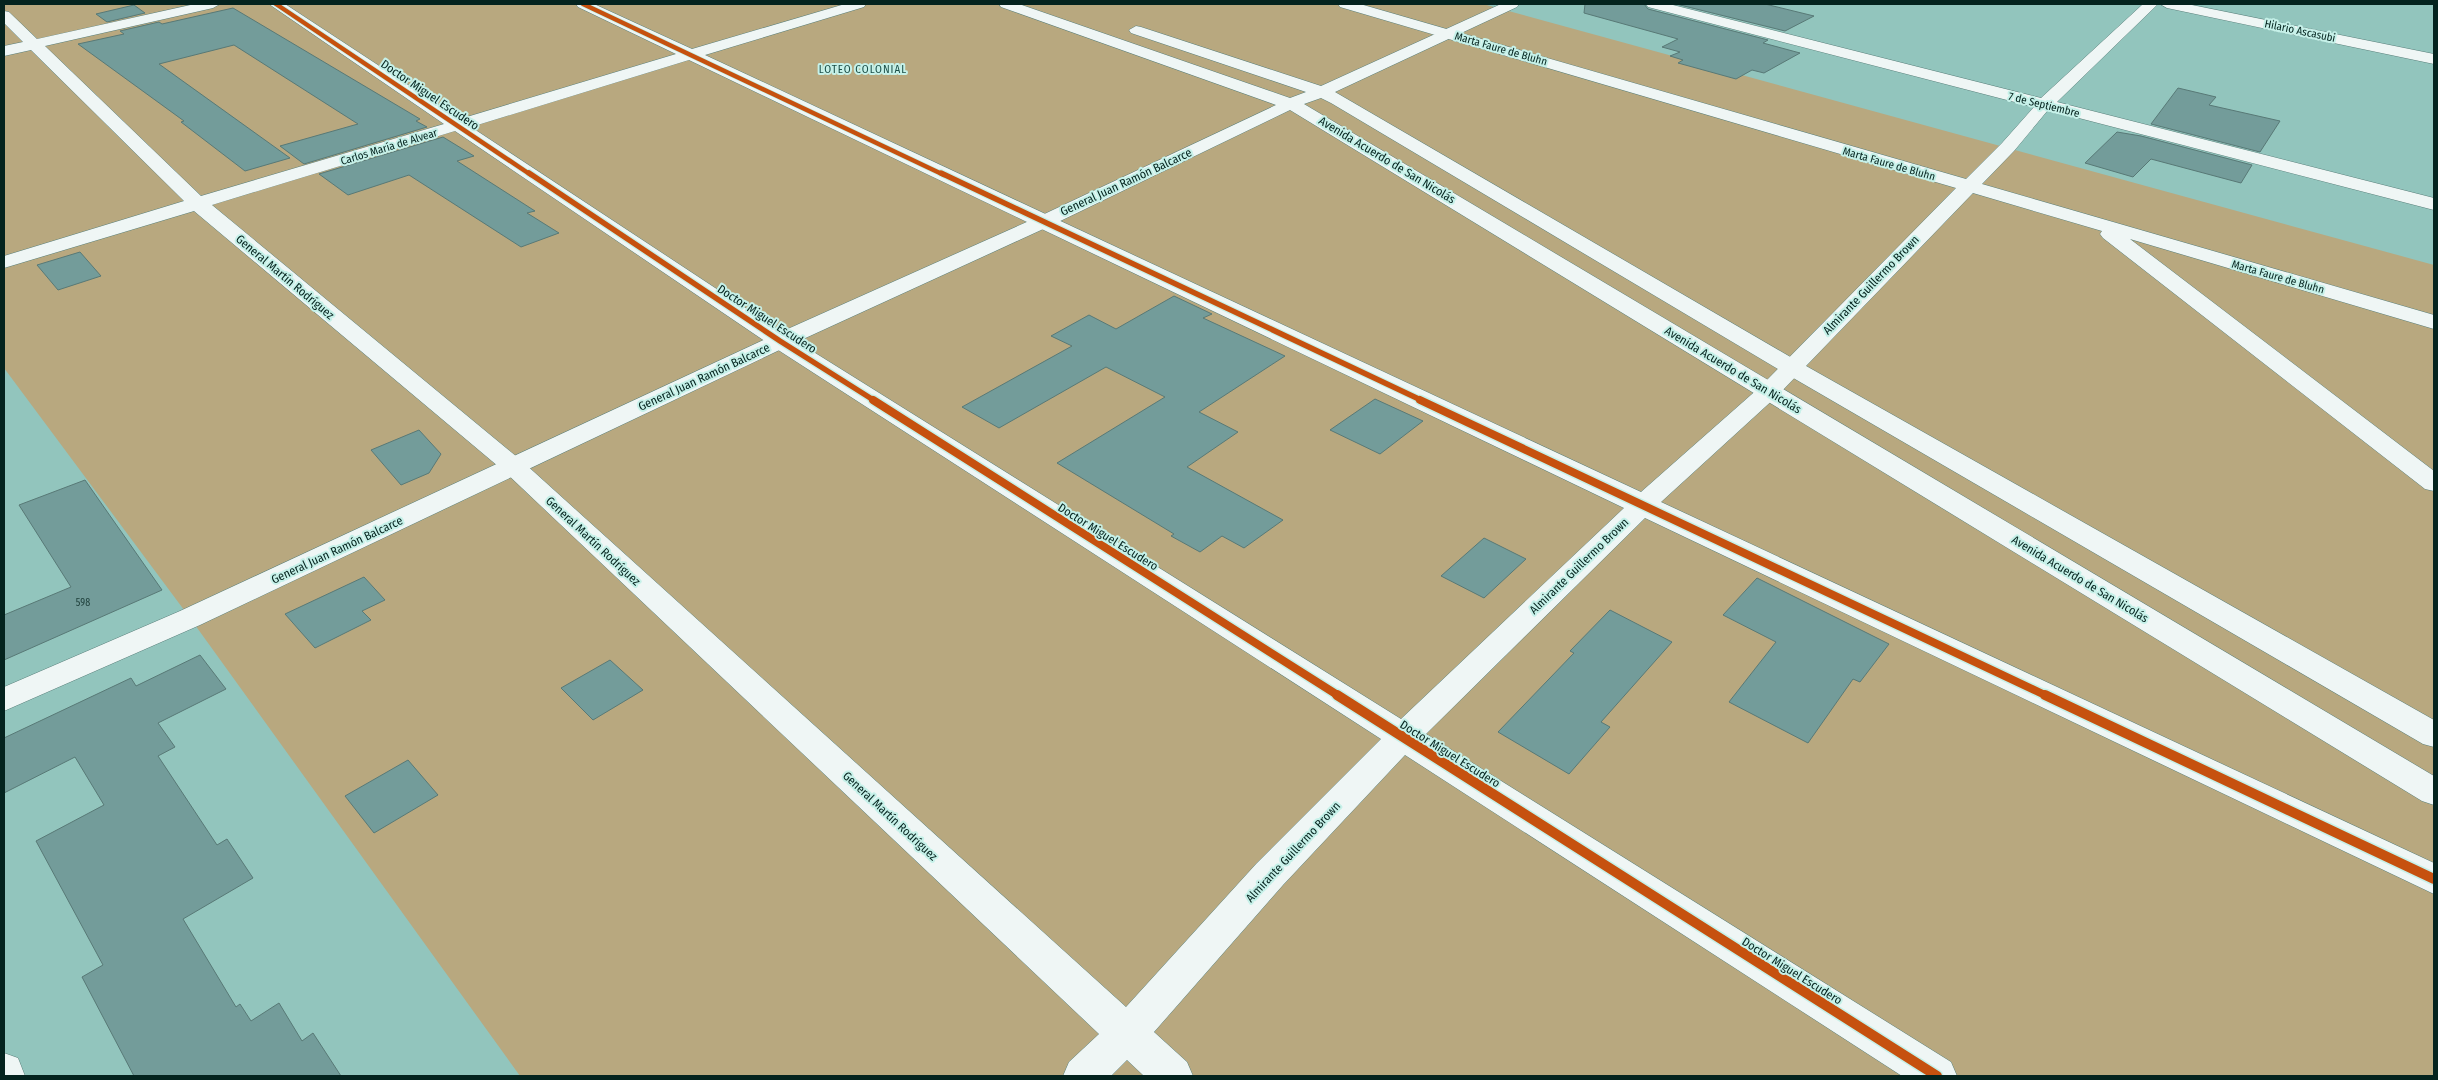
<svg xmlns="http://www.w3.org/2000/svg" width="2438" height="1080" font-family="'Fira Sans Condensed',sans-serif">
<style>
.green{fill:#b8a87f}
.building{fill:#739c9a;stroke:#587976}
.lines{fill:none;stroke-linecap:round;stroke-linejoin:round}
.street-casing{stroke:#587e79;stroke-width:1}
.secondary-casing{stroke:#587e79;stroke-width:1}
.street{fill:#eff6f5;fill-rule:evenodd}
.secondary{fill:#eff6f5;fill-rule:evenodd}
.cycleway-far3-casing{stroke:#c6f1e9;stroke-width:6}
.cycleway-far2-casing{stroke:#c6f1e9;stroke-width:8}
.cycleway-far1-casing{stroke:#c6f1e9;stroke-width:11}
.cycleway-casing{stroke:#c6f1e9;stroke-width:13}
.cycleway-far3{stroke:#c6510f;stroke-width:4.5}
.cycleway-far2{stroke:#c6510f;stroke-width:5.5}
.cycleway-far1{stroke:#c6510f;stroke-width:8}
.cycleway{stroke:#c6510f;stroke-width:10}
.labels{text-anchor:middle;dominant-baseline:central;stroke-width:4;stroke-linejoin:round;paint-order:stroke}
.number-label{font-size:10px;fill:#20413d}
.far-street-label{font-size:11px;fill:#04231e;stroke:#c6f1e9}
.far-neighbourhood-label{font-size:11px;letter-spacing:1px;fill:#1b4e47;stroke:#c6f1e9}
.street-label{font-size:12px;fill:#04231e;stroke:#c6f1e9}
</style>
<rect width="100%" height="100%" fill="#92c5bd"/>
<!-- green -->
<path class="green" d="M4,4H1483L2434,265V1076H520L190,618L4,368Z"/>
<!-- building -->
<g class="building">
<path d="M1585,4H1644L1648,9L1768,40L1763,43L1800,53L1764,73L1752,70L1736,79L1678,63L1683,60L1670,56L1680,52L1662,47L1678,39L1584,13Z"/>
<path d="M1676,4H1765L1814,16L1785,31Z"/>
<path d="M134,5L145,13L107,22L96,14Z"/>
<path d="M233,8L420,119L416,121L427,127L304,164L280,146L358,124L234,45L159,64L290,158L245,171L181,122L184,121L78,44L124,34L120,31L159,22L162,24Z"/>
<path d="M2178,88L2216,97L2209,105L2280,121L2260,152L2151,124Z"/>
<path d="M2117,132L2141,136L2252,165L2241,183L2151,159L2133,177L2085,163Z"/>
<path d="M443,137L474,156L457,161L535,211L527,213L559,233L521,247L409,175L348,195L319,174Z"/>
<path d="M80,252L101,276L58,290L37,265Z"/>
<path d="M1174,296L1212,314L1203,318L1285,356L1199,412L1238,432L1187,467L1283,520L1244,548L1222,536L1200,552L1171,536L1174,534L1057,463L1165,397L1106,367L999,428L962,407L1072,346L1051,336L1089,315L1116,329Z"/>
<path d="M1375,399L1423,421L1380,454L1330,430Z"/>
<path d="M419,430L441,454L429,473L401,485L371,450Z"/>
<path d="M85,480L162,590L4,660V615L71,587L19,505Z"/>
<path d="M1484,538L1526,559L1484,598L1441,576Z"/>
<path d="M364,577L385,600L362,611L371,620L315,648L285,614Z"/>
<path d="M1757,578L1889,644L1860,682L1853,679L1808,743L1729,702L1776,642L1723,615Z"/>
<path d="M1610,610L1672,642L1601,722L1610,727L1569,774L1498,732L1574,653L1570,651Z"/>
<path d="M200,655L226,689L158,723L175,747L158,756L217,845L227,839L253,878L183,919L236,1007L240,1004L251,1021L279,1003L302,1041L313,1033L341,1076H134L82,977L103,965L36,841L104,805L75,757L4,793V738L131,678L136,686Z"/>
<path d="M610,660L643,690L593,720L561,688Z"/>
<path d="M408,760L438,795L374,833L345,796Z"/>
</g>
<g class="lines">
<!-- street casing -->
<g class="street-casing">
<g id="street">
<path d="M195,4H220L213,8L45,46L201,196L444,124L269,4H285L460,119L676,54L578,7L576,4H594L692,49L845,4H866L864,7L705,55L1641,492L1760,387L1956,188L1340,7L1338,4H1360L1966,179L2002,143L2034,107L1648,7L1646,4H1669L2041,98L2143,4H2158L2057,102L2434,198V210L2048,110L2014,151L1982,184L2434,315V329L2130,239L2434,471V491L2425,489L2103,238L2100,234L2102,231L1973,193L1776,397L1661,502L2434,863V894L1645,518L1426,734L1951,1062L1957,1076H1902L1405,755L1283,885L1154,1032L1187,1062L1193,1076H1144L1127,1060L1111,1076H1063L1069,1062L1099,1034L505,472L194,211L4,268V256L184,201L31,50L4,56V46L23,42L4,23V11L9,12L37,39ZM689,60L1624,508L1401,719L788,336L471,127ZM455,131L772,346L1381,739L1257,863L1126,1007L523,462L212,205Z"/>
<path d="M2160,4H2187L2434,54V64L2167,8Z"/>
<path d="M4,1053L18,1058L25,1076H4Z"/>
</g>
</g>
<!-- secondary casing -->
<g class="secondary-casing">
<path id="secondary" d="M999,4H1019L1290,98L1306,92L1131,33L1129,30L1136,26L1141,27L1321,86L1501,4H1519L1517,7L1335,92L1799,362L2434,720V747L2423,744L1783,372L1331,103L1321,98L1304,104L2434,776V805L2422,801L1290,110L1052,225L788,346L200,625L4,711V687L180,611L772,336L1038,217L1276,105L1001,7Z"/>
</g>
<!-- street -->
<use href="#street" class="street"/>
<!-- secondary -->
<use href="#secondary" class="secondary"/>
<!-- cycleway-far3 casing -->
<g class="cycleway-far3-casing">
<g id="cycleway-far3">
<path d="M276,4L531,175"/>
<path d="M583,4L944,175"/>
</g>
</g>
<!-- cycleway-far2 casing -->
<g class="cycleway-far2-casing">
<g id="cycleway-far2">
<path d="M529,173L780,341L875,401"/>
<path d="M941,173L1423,401"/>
</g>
</g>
<!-- cycleway-far1 casing -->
<g class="cycleway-far1-casing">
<g id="cycleway-far1">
<path d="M873,400L1339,696"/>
<path d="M1420,400L2047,696"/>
</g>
</g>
<!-- cycleway casing -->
<g class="cycleway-casing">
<g id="cycleway">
<path d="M1337,695L1937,1076"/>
<path d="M2045,695L2434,879"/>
</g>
</g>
<!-- cycleway-far3 -->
<use href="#cycleway-far3" class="cycleway-far3"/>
<!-- cycleway-far2 -->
<use href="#cycleway-far2" class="cycleway-far2"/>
<!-- cycleway-far1 -->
<use href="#cycleway-far1" class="cycleway-far1"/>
<!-- cycleway -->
<use href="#cycleway" class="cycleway"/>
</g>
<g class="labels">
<!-- number labels -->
<g class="number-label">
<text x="83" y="603">598</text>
</g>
<!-- far-street labels -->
<g class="far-street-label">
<text transform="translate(2300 31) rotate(12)">Hilario Ascasubi</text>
<text transform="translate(1501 49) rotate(16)">Marta Faure de Bluhn</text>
<text transform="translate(2044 105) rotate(14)">7 de Septiembre</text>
<text transform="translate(389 147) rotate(-17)">Carlos María de Alvear</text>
<text transform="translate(1889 164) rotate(16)">Marta Faure de Bluhn</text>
<text transform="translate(2278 277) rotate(16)">Marta Faure de Bluhn</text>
</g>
<!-- far-neighbourhood labels -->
<g class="far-neighbourhood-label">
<text x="863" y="69">LOTEO COLONIAL</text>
</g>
<!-- street labels -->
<g class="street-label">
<text transform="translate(430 95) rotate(34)">Doctor Miguel Escudero</text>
<text transform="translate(1387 160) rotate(31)">Avenida Acuerdo de San Nicolás</text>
<text transform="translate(1126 182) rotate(-25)">General Juan Ramón Balcarce</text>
<text transform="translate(285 277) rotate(40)">General Martín Rodríguez</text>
<text transform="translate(1871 285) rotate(-46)">Almirante Guillermo Brown</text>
<text transform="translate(767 319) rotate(33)">Doctor Miguel Escudero</text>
<text transform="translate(1733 370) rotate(31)">Avenida Acuerdo de San Nicolás</text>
<text transform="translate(704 377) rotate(-25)">General Juan Ramón Balcarce</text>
<text transform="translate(1108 537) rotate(32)">Doctor Miguel Escudero</text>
<text transform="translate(593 541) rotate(43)">General Martín Rodríguez</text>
<text transform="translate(337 550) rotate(-25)">General Juan Ramón Balcarce</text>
<text transform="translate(1579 566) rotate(-44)">Almirante Guillermo Brown</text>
<text transform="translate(2080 579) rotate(31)">Avenida Acuerdo de San Nicolás</text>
<text transform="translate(1450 754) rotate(32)">Doctor Miguel Escudero</text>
<text transform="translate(890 816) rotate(43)">General Martín Rodríguez</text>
<text transform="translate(1293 852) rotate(-47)">Almirante Guillermo Brown</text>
<text transform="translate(1792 971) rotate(32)">Doctor Miguel Escudero</text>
</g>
</g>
<!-- border -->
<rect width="2438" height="1080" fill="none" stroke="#04231e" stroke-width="10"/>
</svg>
